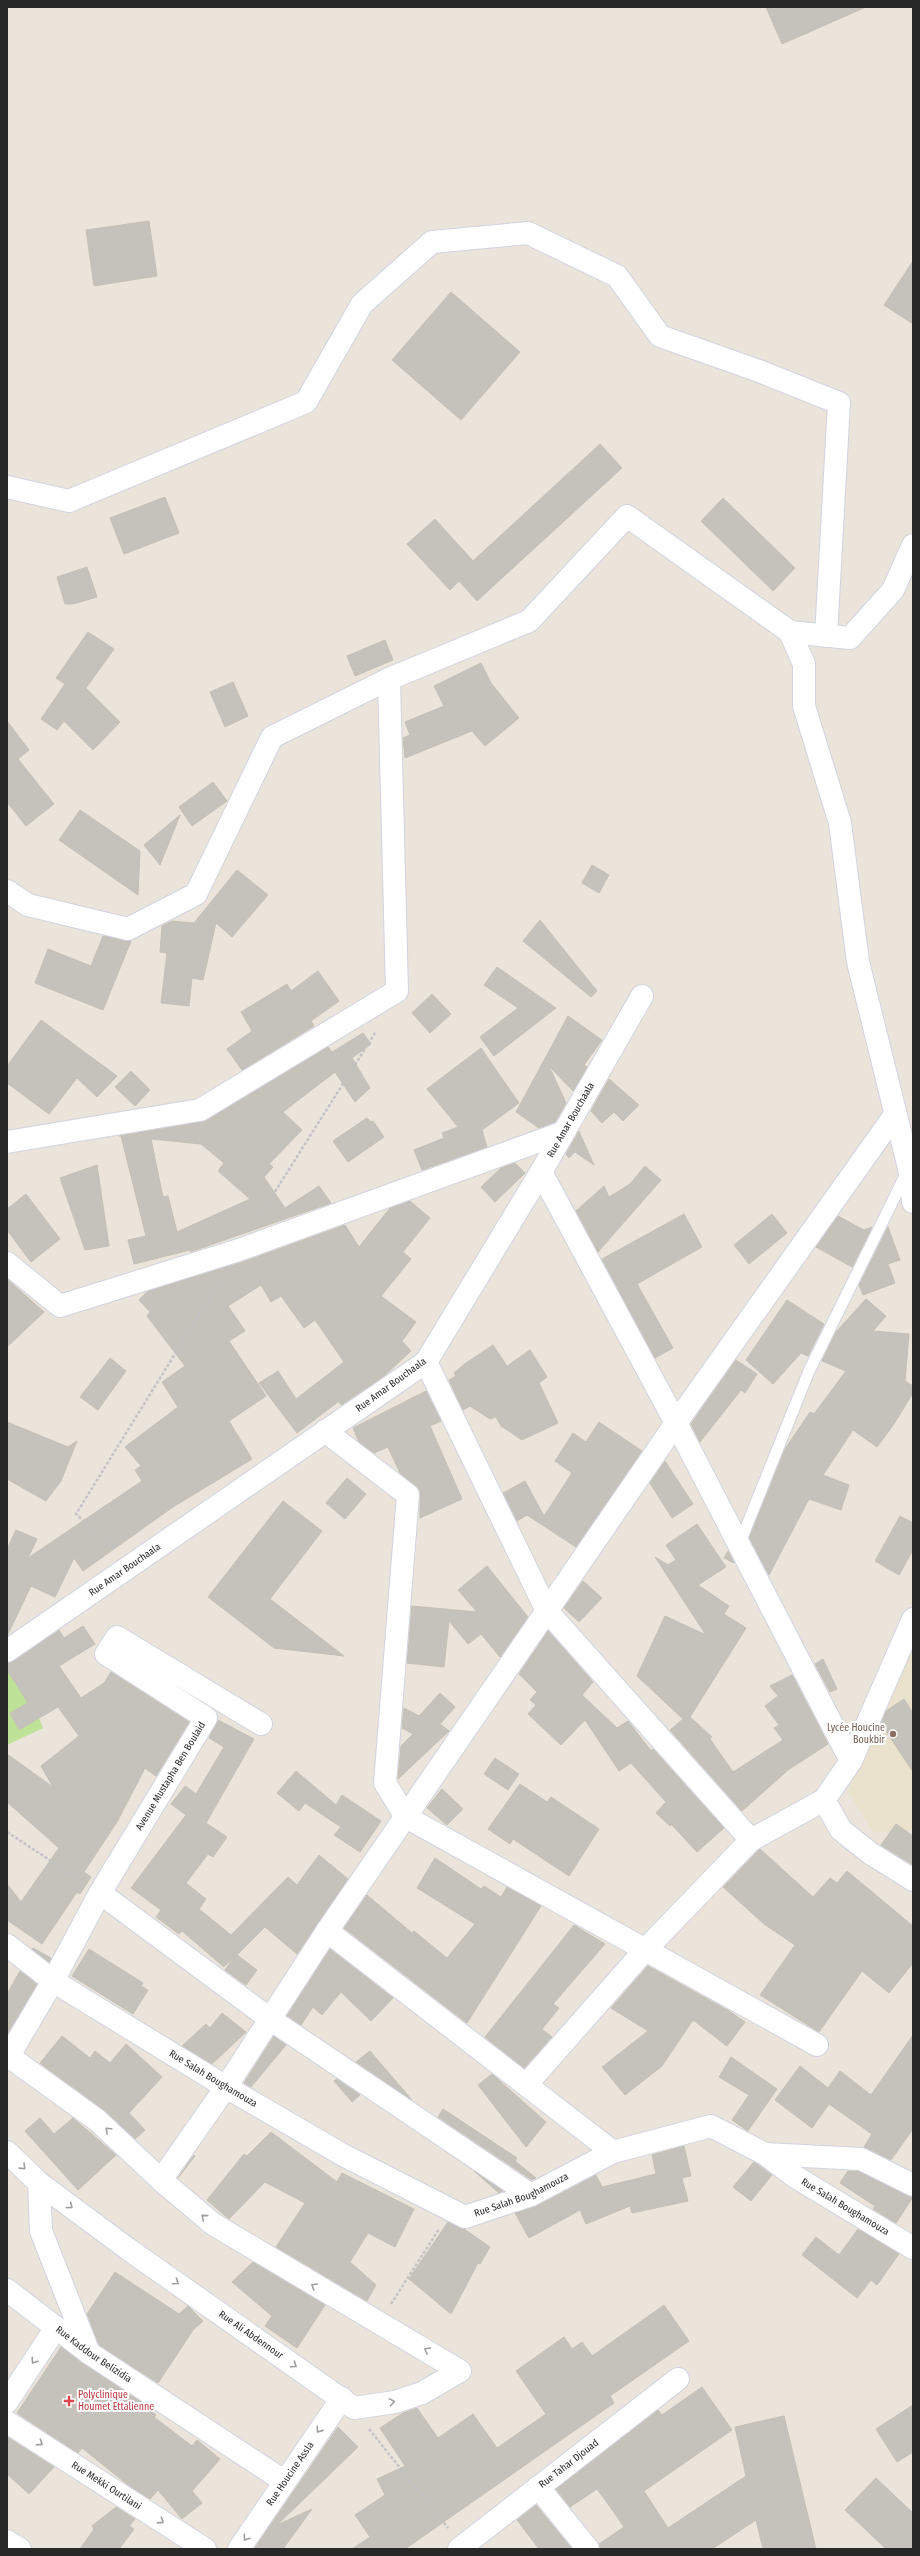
<svg xmlns="http://www.w3.org/2000/svg" width="920" height="2556" font-family="'Fira Sans Condensed',sans-serif">
<style>
.education{fill:#eae2cc}
.pitch{fill:#bee398}
.building{fill:#c5c1bb;stroke:#c5c0b5;fill-rule:evenodd}
.lines{fill:none;stroke-linecap:round;stroke-linejoin:round}
.service-casing{stroke:#d1d3e0;stroke-width:13}
.minor-casing{stroke:#d1d3e0;stroke-width:24}
.path{stroke:#c3c3c3;stroke-width:2.5;stroke-dasharray:3 2;stroke-linecap:butt}
.service{stroke:#fff;stroke-width:11}
.minor{stroke:#fff;stroke-width:22}
.oneway{stroke:#9e9e9e}
.education-dot{fill:#8d6e63;stroke:#fff;stroke-width:1.5}
.health-dot{fill:#e0444e;stroke:#fff;stroke-width:1.5}
.labels{text-anchor:middle;dominant-baseline:central;stroke-width:4;stroke-linejoin:round;paint-order:stroke}
.street-label{font-size:10px;fill:#282828;stroke:#fff}
.education-label{font-size:10px;fill:#785e54;stroke:#fff;text-anchor:end}
.health-label{font-size:10px;fill:#be3a42;stroke:#fff;text-anchor:start}
</style>
<rect width="100%" height="100%" fill="#eae4db"/>
<!-- education -->
<path class="education" d="M913,1645V1831L873,1832L848,1791Z"/>
<!-- pitch -->
<path class="pitch" d="M16,1657L43,1728L7,1745V1663Z"/>
<!-- building -->
<g class="building">
<path d="M766,7H866L782,44Z"/>
<path d="M149,221L157,276L94,286L86,230Z"/>
<path d="M913,261V324L884,305Z"/>
<path d="M451,292L520,352L461,420L392,360Z"/>
<path d="M600,444L622,468L477,601L459,581L450,590L407,544L435,519L473,561Z"/>
<path d="M165,497L179,533L124,554L110,518Z"/>
<path d="M723,498L795,568L773,591L701,521Z"/>
<path d="M87,567L97,597L73,604H65L57,577Z"/>
<path d="M88,632L114,649L86,688L120,722L93,750L64,721L57,730L41,719L65,684L56,678Z"/>
<path d="M385,640L393,660L355,676L347,656Z"/>
<path d="M481,663L491,683L519,718L485,746L472,731L405,758L403,738L410,735L405,722L444,706L434,686Z"/>
<path d="M233,682L248,716L225,727L210,692Z"/>
<path d="M7,721L29,750L18,759L54,804L26,826L7,802Z"/>
<path d="M213,782L227,801L192,826L179,807Z"/>
<path d="M80,810L140,851L138,895L59,840Z"/>
<path d="M180,815L160,865L144,845Z"/>
<path d="M592,865L609,875L599,893L582,883Z"/>
<path d="M237,870L268,895L232,937L216,923L203,980L192,978L189,1006L161,1003L167,953L160,952L162,926L172,921L194,923Z"/>
<path d="M540,920L597,991L591,997L523,941Z"/>
<path d="M103,936L131,941L103,1010L35,983L48,949L91,966Z"/>
<path d="M497,967L556,1008L494,1056L480,1037L518,1008L484,985Z"/>
<path d="M318,971L339,1001L311,1021L314,1026L242,1070L227,1049L252,1031L241,1012L287,984L291,991Z"/>
<path d="M432,994L451,1014L430,1033L412,1013Z"/>
<path d="M568,1016L602,1040L584,1065L587,1067L573,1091L549,1066L566,1103L555,1122L539,1128L516,1112Z"/>
<path d="M41,1020L117,1076L97,1097L77,1078L49,1114L7,1083V1066Z"/>
<path d="M363,1033L371,1044L352,1058L370,1088L355,1102L335,1072L283,1112L302,1130L269,1164L273,1167L264,1177L285,1208L319,1186L331,1203L190,1252L194,1249L134,1264L128,1240L146,1236L121,1136H119L206,1121L328,1047L332,1052ZM151,1139L201,1144L224,1163L218,1171L250,1199L177,1232L168,1196L163,1197Z"/>
<path d="M481,1048L519,1103L482,1130L487,1147L422,1170L414,1150L444,1138L442,1133L458,1127L427,1089Z"/>
<path d="M131,1071L150,1090L135,1106L115,1087Z"/>
<path d="M609,1079L639,1105L623,1121L614,1112L602,1123L591,1111Z"/>
<path d="M367,1118L371,1122L373,1121L384,1137L348,1162L333,1141Z"/>
<path d="M579,1131L581,1136L594,1165L575,1152L569,1158L566,1154Z"/>
<path d="M515,1163L525,1173L495,1202L481,1187L501,1168Z"/>
<path d="M97,1165L109,1246L85,1250L60,1178Z"/>
<path d="M645,1166L661,1180L598,1252L576,1211L604,1186L609,1197L630,1184Z"/>
<path d="M26,1194L60,1239L31,1262L7,1230V1209Z"/>
<path d="M410,1201L430,1218L403,1252L411,1259L381,1296L416,1322L402,1341L411,1351L384,1376L341,1405L339,1401L297,1433L259,1383L278,1371L296,1399L344,1362L315,1320L304,1328L281,1296L271,1302L261,1285L228,1306L245,1331L229,1341L266,1396L229,1421L252,1459L173,1507L83,1571L74,1558L55,1597L31,1586L7,1636V1549L16,1530L37,1539L28,1558L142,1481L135,1470L141,1466L125,1447L178,1407L162,1382L185,1366L147,1316L150,1312L139,1300L148,1291L243,1262L345,1225L359,1247L390,1208Z"/>
<path d="M684,1214L702,1247L637,1284L673,1348L655,1358L602,1259Z"/>
<path d="M772,1214L787,1233L749,1264L734,1245Z"/>
<path d="M838,1216L864,1230L872,1227L852,1267L816,1247Z"/>
<path d="M888,1227L900,1260L888,1264L895,1283L863,1295L859,1285Z"/>
<path d="M7,1279L44,1312L7,1347Z"/>
<path d="M866,1299L886,1316L873,1331L909,1334L905,1381L913,1386V1393L894,1424L877,1447L853,1430L823,1475L849,1485L841,1510L809,1499L769,1575L749,1538L785,1449L810,1412L814,1414L846,1371L822,1361L836,1332Z"/>
<path d="M787,1300L824,1324L808,1356L801,1353L773,1384L746,1360Z"/>
<path d="M493,1345L507,1366L530,1350L547,1377L539,1383L558,1423L522,1440L501,1426L496,1417L490,1419L470,1406L463,1410L449,1380L456,1376L454,1373L466,1363Z"/>
<path d="M110,1358L126,1371L98,1410L80,1397Z"/>
<path d="M736,1360L757,1374L745,1393L741,1390L700,1442L691,1424Z"/>
<path d="M426,1391L441,1421L430,1426L462,1499L420,1518V1490L400,1473L388,1447L374,1453L359,1442L353,1428Z"/>
<path d="M7,1422L68,1447L77,1441L61,1481L46,1501L7,1479Z"/>
<path d="M599,1422L642,1451L576,1547L527,1515L517,1521L503,1493L525,1481L544,1516L572,1473L555,1461L573,1433L586,1442Z"/>
<path d="M665,1461L693,1504L672,1518L650,1483Z"/>
<path d="M347,1478L366,1494L345,1519L326,1503Z"/>
<path d="M283,1501L322,1531L270,1599L344,1656L274,1648L208,1597Z"/>
<path d="M900,1516L913,1523V1550L899,1575L875,1561Z"/>
<path d="M697,1524L726,1567L698,1585L729,1606L724,1614L746,1628L690,1717L712,1737L710,1739L733,1772L783,1740L774,1728L779,1725L765,1706L778,1696L770,1686L792,1675L828,1744L788,1770L742,1811L670,1730L683,1719L637,1676L665,1616L706,1635L655,1557L668,1565L676,1560L666,1545Z"/>
<path d="M728,1551L734,1563L724,1558Z"/>
<path d="M487,1566L528,1617L500,1657L481,1634L468,1644L449,1621L444,1667L407,1663L412,1606L477,1612L458,1590Z"/>
<path d="M583,1581L602,1598L579,1622L564,1608Z"/>
<path d="M83,1626L95,1644L59,1666L81,1698L104,1683L111,1672L189,1722L156,1776L145,1768L117,1822L84,1872L91,1877L80,1894L77,1892L42,1944L7,1920V1884L21,1902L59,1848L7,1802V1754L53,1787L41,1766L79,1736L58,1707L19,1730L10,1713L28,1703L7,1670V1663L14,1661L59,1630L64,1638Z"/>
<path d="M548,1631L593,1682L582,1695L617,1728L628,1721L651,1751L653,1749L724,1828L697,1852L671,1824L670,1826L656,1813L666,1802L631,1763L619,1771L585,1720L561,1745L528,1714L536,1705L530,1700L537,1692L519,1674Z"/>
<path d="M823,1659L837,1689L830,1692L815,1664Z"/>
<path d="M440,1693L455,1707L440,1724L449,1731L398,1779L401,1746L413,1734L402,1728L404,1708L419,1716Z"/>
<path d="M904,1699L913,1713V1772L881,1724L886,1711Z"/>
<path d="M218,1720L254,1739L206,1823L227,1837L213,1857L208,1854L186,1883L206,1899L199,1909L231,1935L288,1877L297,1885L319,1855L348,1879L297,1954L265,1927L237,1955L257,1970L246,1985L225,1970L235,1956L224,1967L182,1931L179,1934L156,1917L161,1910L131,1888L186,1815L171,1804L185,1786L196,1794L224,1747L209,1738Z"/>
<path d="M495,1758L519,1774L508,1790L484,1774Z"/>
<path d="M296,1771L336,1805L342,1795L381,1821L360,1852L334,1835L341,1827L305,1803L299,1811L277,1793Z"/>
<path d="M520,1784L547,1802L551,1797L599,1829L569,1876L513,1839L510,1844L488,1829Z"/>
<path d="M442,1789L463,1809L447,1825L427,1808Z"/>
<path d="M896,1824L913,1836V1865L881,1845Z"/>
<path d="M760,1849L813,1897L830,1878L837,1883L847,1871L913,1926V1963L889,1993L862,1971L819,2032L760,1995L795,1945L764,1924L723,1887Z"/>
<path d="M435,1858L481,1889L484,1886L501,1897L507,1887L541,1906L467,2023L344,1928L367,1895L412,1933L414,1931L447,1958L475,1924L417,1888Z"/>
<path d="M574,1925L605,1944L553,2004L559,2008L542,2029L552,2037L524,2068L485,2037Z"/>
<path d="M33,1948L51,1958L49,1962L32,1949Z"/>
<path d="M89,1949L143,1983L141,1986L148,1990L133,2014L72,1976Z"/>
<path d="M330,1949L393,1998L371,2021L341,1992L322,2015L313,2007L301,2025L287,2016Z"/>
<path d="M648,1966L729,2011L745,2022L727,2046L693,2020L662,2066L625,2095L602,2067L648,2031L611,2008Z"/>
<path d="M20,1971L37,1984L7,2034V1994Z"/>
<path d="M222,2013L246,2032L212,2064L182,2046L206,2024L210,2028Z"/>
<path d="M913,2035V2129L891,2160L864,2147L872,2134L829,2104L812,2128L775,2100L800,2066L828,2088L840,2071L871,2095Z"/>
<path d="M62,2036L90,2058L95,2051L110,2063L126,2044L162,2077L129,2113L145,2130L135,2139L104,2110L40,2063Z"/>
<path d="M274,2036L286,2045L251,2087L244,2083Z"/>
<path d="M370,2051L412,2100L356,2062Z"/>
<path d="M731,2057L777,2089L748,2131L732,2120L749,2095L719,2077Z"/>
<path d="M492,2074L546,2122L526,2147L478,2085Z"/>
<path d="M337,2079L360,2095L352,2102L334,2081Z"/>
<path d="M443,2109L517,2158L515,2161L536,2178L532,2180L438,2117Z"/>
<path d="M40,2118L54,2134L73,2118L116,2155L78,2190L25,2131Z"/>
<path d="M271,2132L337,2182L342,2173L414,2209L395,2247L368,2233L350,2262L376,2285L367,2301L276,2247L305,2203L265,2182L229,2219L207,2200L244,2154L247,2156Z"/>
<path d="M684,2146L691,2176L682,2178L688,2201L632,2213L630,2206L586,2224L580,2210L529,2238L515,2213L537,2206L596,2175L602,2187L656,2174L652,2155Z"/>
<path d="M194,2155L195,2156L178,2178Z"/>
<path d="M754,2162L772,2175L751,2201L733,2187Z"/>
<path d="M474,2171L503,2191L499,2193Z"/>
<path d="M848,2171H858L913,2197L896,2223L873,2209L875,2206L840,2183Z"/>
<path d="M448,2222L464,2229L490,2247L480,2264L478,2263L451,2314L409,2279Z"/>
<path d="M858,2229L899,2254L877,2285L871,2280L857,2298L802,2255L816,2237L839,2255Z"/>
<path d="M253,2262L325,2305L297,2348L265,2326L272,2316L232,2282Z"/>
<path d="M115,2272L179,2314L188,2306L203,2321L193,2330L158,2383L99,2345L87,2314Z"/>
<path d="M664,2305L689,2341L610,2396L614,2403L405,2549H352L370,2537L355,2515L385,2495L377,2479L405,2466L380,2428L403,2413L417,2408L438,2438L473,2414L497,2448L546,2414L516,2371L564,2337L572,2349L582,2342L592,2356Z"/>
<path d="M61,2347L144,2404L156,2415L154,2417L192,2446L197,2440L220,2459L192,2491L202,2503L182,2519L158,2490L150,2499L127,2484L82,2448L78,2453L17,2413Z"/>
<path d="M702,2387L732,2430L644,2491L668,2528L746,2476L735,2427L784,2416L816,2549H763L756,2520L712,2549H600L599,2544L624,2527L611,2508L597,2489L570,2507L556,2489L658,2410L662,2415Z"/>
<path d="M913,2405V2452L897,2462L876,2429Z"/>
<path d="M338,2427L358,2447L277,2525L312,2509L283,2549H254Z"/>
<path d="M7,2437L54,2467L29,2494L7,2474Z"/>
<path d="M876,2478L913,2513V2549H886L845,2510Z"/>
<path d="M536,2505L572,2549H539L517,2520Z"/>
<path d="M116,2507L135,2519L129,2526L134,2529L119,2549H80L94,2529L92,2526Z"/>
</g>
<g class="lines">
<!-- service casing -->
<g class="service-casing">
<path id="service" d="M739,1545L809,1371L907,1172"/>
</g>
<!-- minor casing -->
<g class="minor-casing">
<g id="minor">
<path d="M7,487L69,501L306,402L362,304L432,242L528,233L617,276L660,336L759,371L839,403L826,636"/>
<path d="M913,545L893,590L850,638L790,632L804,664V706L840,823L858,962L909,1168L913,1202"/>
<path d="M7,891L28,905L128,929L196,894L272,737L389,679L529,621L627,516L790,632"/>
<path d="M7,1142L200,1110L397,991L389,679"/>
<path d="M541,1172L676,1423L851,1761"/>
<path d="M7,1263L60,1306L239,1250L564,1132"/>
<path d="M426,1362L547,1611L751,1840"/>
<path d="M325,1431L408,1495L385,1783L406,1817L817,2045"/>
<path id="s1" d="M7,1651L426,1362L541,1172L642,996"/>
<path d="M824,1800L841,1830L870,1853L913,1880"/>
<path d="M100,1893L270,2019L531,2195"/>
<path d="M327,1931L613,2152"/>
<path id="s2" d="M7,1945L53,1981L226,2087L343,2155L465,2217L531,2195L613,2152L711,2126L765,2154L794,2176L913,2248"/>
<path d="M7,2055L97,2120L161,2180L213,2224L460,2371L422,2393L395,2402L354,2408L128,2249L39,2183L7,2152"/>
<path id="s3" d="M7,2059L53,1981L100,1893L206,1718L106,1654L117,1637L261,1724"/>
<path d="M526,2085L645,1950L751,1840L824,1800L851,1761L913,1619"/>
<path d="M765,2154L861,2159L913,2185"/>
<path d="M161,2180L226,2087L327,1931L676,1423L894,1116"/>
<path d="M39,2183L41,2231L89,2353"/>
<path id="s4" d="M7,2290L89,2353L284,2481"/>
<path d="M7,2402L55,2329"/>
<path id="s5" d="M7,2422L205,2549"/>
<path d="M538,2487L588,2549"/>
<path d="M7,2541L20,2549"/>
<path id="s6" d="M239,2549L342,2398"/>
<path id="s7" d="M459,2549L678,2379"/>
</g>
</g>
<!-- path -->
<g class="path">
<path d="M259,1217L375,1033"/>
<path d="M114,1549L76,1514L220,1281"/>
<path d="M7,1832L80,1880"/>
<path d="M391,2304L439,2229"/>
<path d="M369,2429L448,2528"/>
</g>
<!-- service -->
<use href="#service" class="service"/>
<!-- minor -->
<use href="#minor" class="minor"/>
</g>
<!-- one-way arrows -->
<defs><path id="oneway-chevron" d="M-2-3.5L2.5 0L-2 3.5" fill="none" stroke-width="1.6" stroke-linecap="round" stroke-linejoin="round"/></defs>
<g class="oneway">
<use href="#oneway-chevron" transform="translate(108 2130) rotate(-137)"/>
<use href="#oneway-chevron" transform="translate(23 2167) rotate(44)"/>
<use href="#oneway-chevron" transform="translate(70 2206) rotate(37)"/>
<use href="#oneway-chevron" transform="translate(204 2217) rotate(-140)"/>
<use href="#oneway-chevron" transform="translate(176 2282) rotate(35)"/>
<use href="#oneway-chevron" transform="translate(314 2286) rotate(-149)"/>
<use href="#oneway-chevron" transform="translate(427 2350) rotate(-150)"/>
<use href="#oneway-chevron" transform="translate(34 2361) rotate(124)"/>
<use href="#oneway-chevron" transform="translate(294 2365) rotate(35)"/>
<use href="#oneway-chevron" transform="translate(392 2402) rotate(-10)"/>
<use href="#oneway-chevron" transform="translate(319 2430) rotate(125)"/>
<use href="#oneway-chevron" transform="translate(40 2443) rotate(33)"/>
<use href="#oneway-chevron" transform="translate(161 2521) rotate(33)"/>
<use href="#oneway-chevron" transform="translate(246 2538) rotate(124)"/>
</g>
<!-- markers -->
<circle class="education-dot" cx="893" cy="1734" r="4"/>
<path class="health-dot" d="M67 2395h4v4h4v4h-4v4h-4v-4h-4v-4h4z"/>
<g class="labels">
<!-- street labels -->
<g class="street-label">
<text stroke="none"><textPath href="#s1" startOffset="791">Rue Amar Bouchaala</textPath></text>
<text transform="translate(391 1385) rotate(-36)">Rue Amar Bouchaala</text>
<text stroke="none"><textPath href="#s1" startOffset="143">Rue Amar Bouchaala</textPath></text>
<text stroke="none"><textPath href="#s3" startOffset="327">Avenue Mustapha Ben Boulaid</textPath></text>
<text stroke="none"><textPath href="#s2" startOffset="246">Rue Salah Boughamouza</textPath></text>
<text stroke="none"><textPath href="#s2" startOffset="594">Rue Salah Boughamouza</textPath></text>
<text stroke="none"><textPath href="#s2" startOffset="954">Rue Salah Boughamouza</textPath></text>
<text transform="translate(251 2335) rotate(35)">Rue Ali Abdennour</text>
<text stroke="none"><textPath href="#s4" startOffset="108">Rue Kaddour Belizidia</textPath></text>
<text stroke="none"><textPath href="#s7" startOffset="139">Rue Tahar Djouad</textPath></text>
<text stroke="none"><textPath href="#s6" startOffset="91">Rue Houcine Assla</textPath></text>
<text stroke="none"><textPath href="#s5" startOffset="118">Rue Mekki Ourtilani</textPath></text>
</g>
<!-- education labels -->
<g class="education-label">
<text x="885" y="1728">Lycée Houcine<tspan x="885" dy="12">Boukbir</tspan></text>
</g>
<!-- health labels -->
<g class="health-label">
<text x="78" y="2395">Polyclinique<tspan x="78" dy="12">Houmet Ettalienne</tspan></text>
</g>
</g>
<!-- border -->
<rect width="920" height="2556" fill="none" stroke="#282828" stroke-width="16"/>
</svg>
